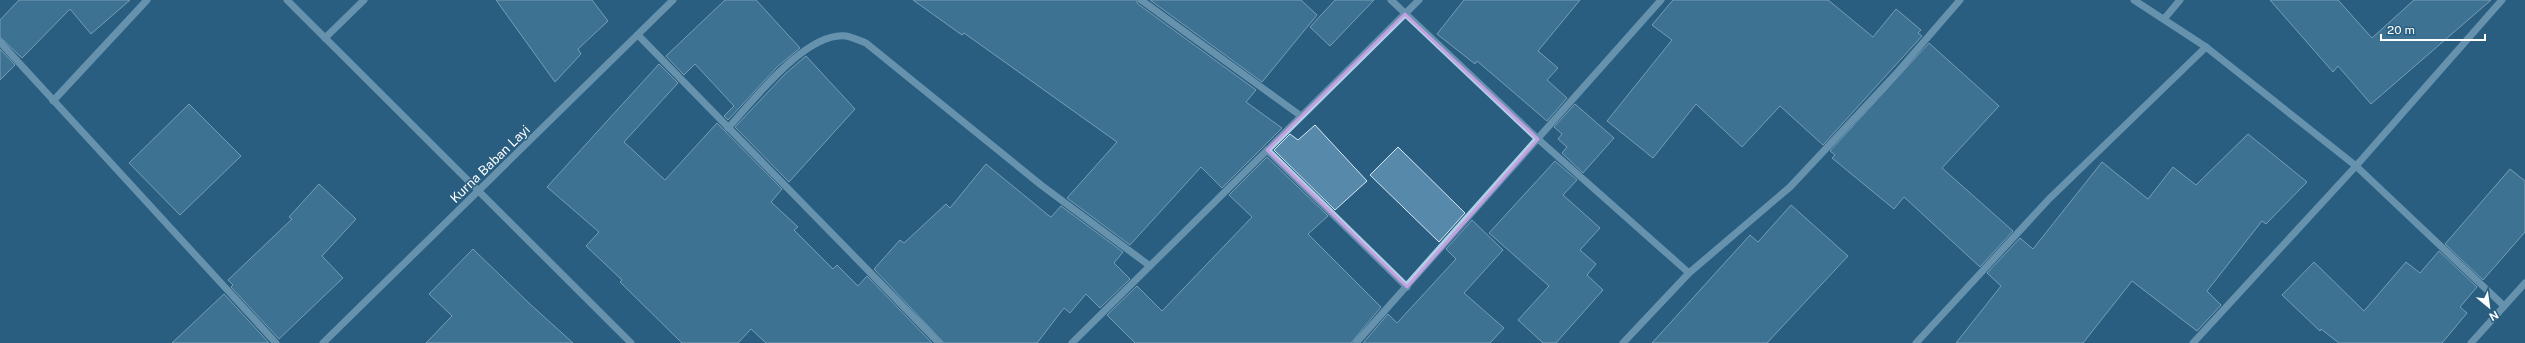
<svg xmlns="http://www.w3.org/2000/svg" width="2525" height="343" font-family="'Public Sans',sans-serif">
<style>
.building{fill:#5689aa;stroke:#d4e8f5}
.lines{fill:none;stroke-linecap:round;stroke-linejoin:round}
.minor{stroke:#b1d1e5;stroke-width:7}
.marked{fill:none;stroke:#c4a0e2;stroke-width:3;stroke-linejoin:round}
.labels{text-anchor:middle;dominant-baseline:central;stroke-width:3;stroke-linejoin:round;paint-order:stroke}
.street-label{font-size:13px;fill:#fff;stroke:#295e80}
</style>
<rect width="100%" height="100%" fill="#295e80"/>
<!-- building -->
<g class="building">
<path d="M19,0H130L91,34L70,9L22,58L0,37V20Z"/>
<path d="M496,0H592L608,21L578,49L581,54L555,82Z"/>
<path d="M725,0H756L800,48L778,66L728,120L724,116L734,106L695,64L684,75L666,56Z"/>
<path d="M913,0H1136L1138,4L1256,90L1246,102L1282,128L1222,188L1201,167L1130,245L1067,198L1117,142L964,33L962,35Z"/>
<path d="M1150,0H1301L1317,15L1262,82Z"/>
<path d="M1335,0H1374L1330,46L1310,27Z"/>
<path d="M1464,0H1580L1538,51L1558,68L1547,80L1567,98L1547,121L1477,61L1475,64L1437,34Z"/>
<path d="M1673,0H1828L1873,37L1896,9L1921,30L1918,33L1922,36L1823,145L1780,106L1742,147L1696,104L1653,158L1607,121L1672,40L1652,25Z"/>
<path d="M2270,0H2338L2372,38L2414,0H2491L2371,104L2338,66L2333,72Z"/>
<path d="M1929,43L1999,106L1942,168L2013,231L1980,267L1904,197L1894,209L1832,158L1835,155L1830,151Z"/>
<path d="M0,49L15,65L0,80Z"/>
<path d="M806,56L855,109L789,182L735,127L785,74Z"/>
<path d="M659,64L678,83L624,142L665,180L717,123L782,189L771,202L798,227L794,230L833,269L837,265L858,286L867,276L932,343H766L751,329L738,343H682L620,282L622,280L586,246L599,232L547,187Z"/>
<path d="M189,104L241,156L180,215L129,163Z"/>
<path d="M1575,104L1614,138L1583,173L1562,153L1567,147L1558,139L1562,134L1554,127Z"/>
<path d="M1315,125L1367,181L1335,210L1274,150L1290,134L1298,140Z"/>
<path d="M2248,134L2307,182L2266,224L2262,221L2207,291L2221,305L2197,331L2132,281L2083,343H1956L2001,286L1987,273L2020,238L2033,249L2102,162L2148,199L2173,167L2196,185Z"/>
<path d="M1398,147L1465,213L1439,242L1370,175Z"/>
<path d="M1267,157L1328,216L1308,234L1381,307L1351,343H1135L1107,315L1137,286L1162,311L1252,217L1229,195Z"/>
<path d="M1555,161L1577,180L1563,195L1600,228L1580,250L1596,264L1587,275L1603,290L1556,343H1543L1518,320L1549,286L1489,233Z"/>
<path d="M986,164L1048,215L1051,217L1061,206L1123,252L1114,263L1130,279L1100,308L1086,294L1070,313L1064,308L1037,343H944L874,269L900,240L904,243L946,204L950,208Z"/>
<path d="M2510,169L2525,181V232L2483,280L2445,244Z"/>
<path d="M319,184L356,219L322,256L343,278L279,339L231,287L233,285L228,280L292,219L289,217Z"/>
<path d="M1791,205L1848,256L1767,343H1652L1750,235L1758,242Z"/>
<path d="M1472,220L1503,250L1464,293L1504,328L1490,343H1363L1388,314L1397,323L1456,259L1446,249Z"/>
<path d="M473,249L531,305L573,343H426L452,316L429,294Z"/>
<path d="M2439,251L2477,287L2460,307L2467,313L2442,343H2339L2321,329L2320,331L2282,295L2314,262L2364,311L2406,262L2420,273Z"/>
<path d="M224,294L269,343H172Z"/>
</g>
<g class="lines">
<!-- minor -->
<g class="minor">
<path d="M287,0L631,343"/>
<path d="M1141,0L1301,116"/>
<path d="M1391,0L1538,139L1689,273"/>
<path d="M2134,0L2206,47L2356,166L2504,306"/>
<path d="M2164,19L2180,0"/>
<path d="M638,35L939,343"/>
<path d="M325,38L364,0"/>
<path d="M0,42L276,343"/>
<path d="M53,101L147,0"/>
<path d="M728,128C753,101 806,31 846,36C852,37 860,41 866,43L1041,185L1150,266"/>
<path d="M1267,150L1407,287"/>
<path d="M323,343L673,0"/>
<path d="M1072,343L1419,0"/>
<path d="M1356,343L1661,0"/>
<path d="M1623,343L1689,273L1790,187L1895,75L1960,0"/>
<path d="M1916,343L2049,199L2206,47"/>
<path d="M2193,343L2356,166L2502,0"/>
<path d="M2471,343L2525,283"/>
</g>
</g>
<!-- marked area -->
<path d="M0 0H2525V343H0ZM1405,14L1538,139L1407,287L1267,150Z" fill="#295e80" fill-opacity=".55" fill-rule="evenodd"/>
<path class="marked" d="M1405,14L1538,139L1407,287L1267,150Z"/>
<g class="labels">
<!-- street labels -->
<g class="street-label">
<text transform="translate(490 164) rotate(-44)">Kurna Baban Layi</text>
</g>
</g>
<!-- north arrow -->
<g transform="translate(2489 307) rotate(151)" stroke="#295e80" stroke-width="3" paint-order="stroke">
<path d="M0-3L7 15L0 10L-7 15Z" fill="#ffffff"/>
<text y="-6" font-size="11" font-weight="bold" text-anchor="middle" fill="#ffffff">N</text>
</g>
<!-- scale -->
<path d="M2381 34v6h104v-6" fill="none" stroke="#ffffff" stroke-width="2"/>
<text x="2387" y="34" font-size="12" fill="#ffffff" stroke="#295e80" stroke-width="3" paint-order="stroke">20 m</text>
</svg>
